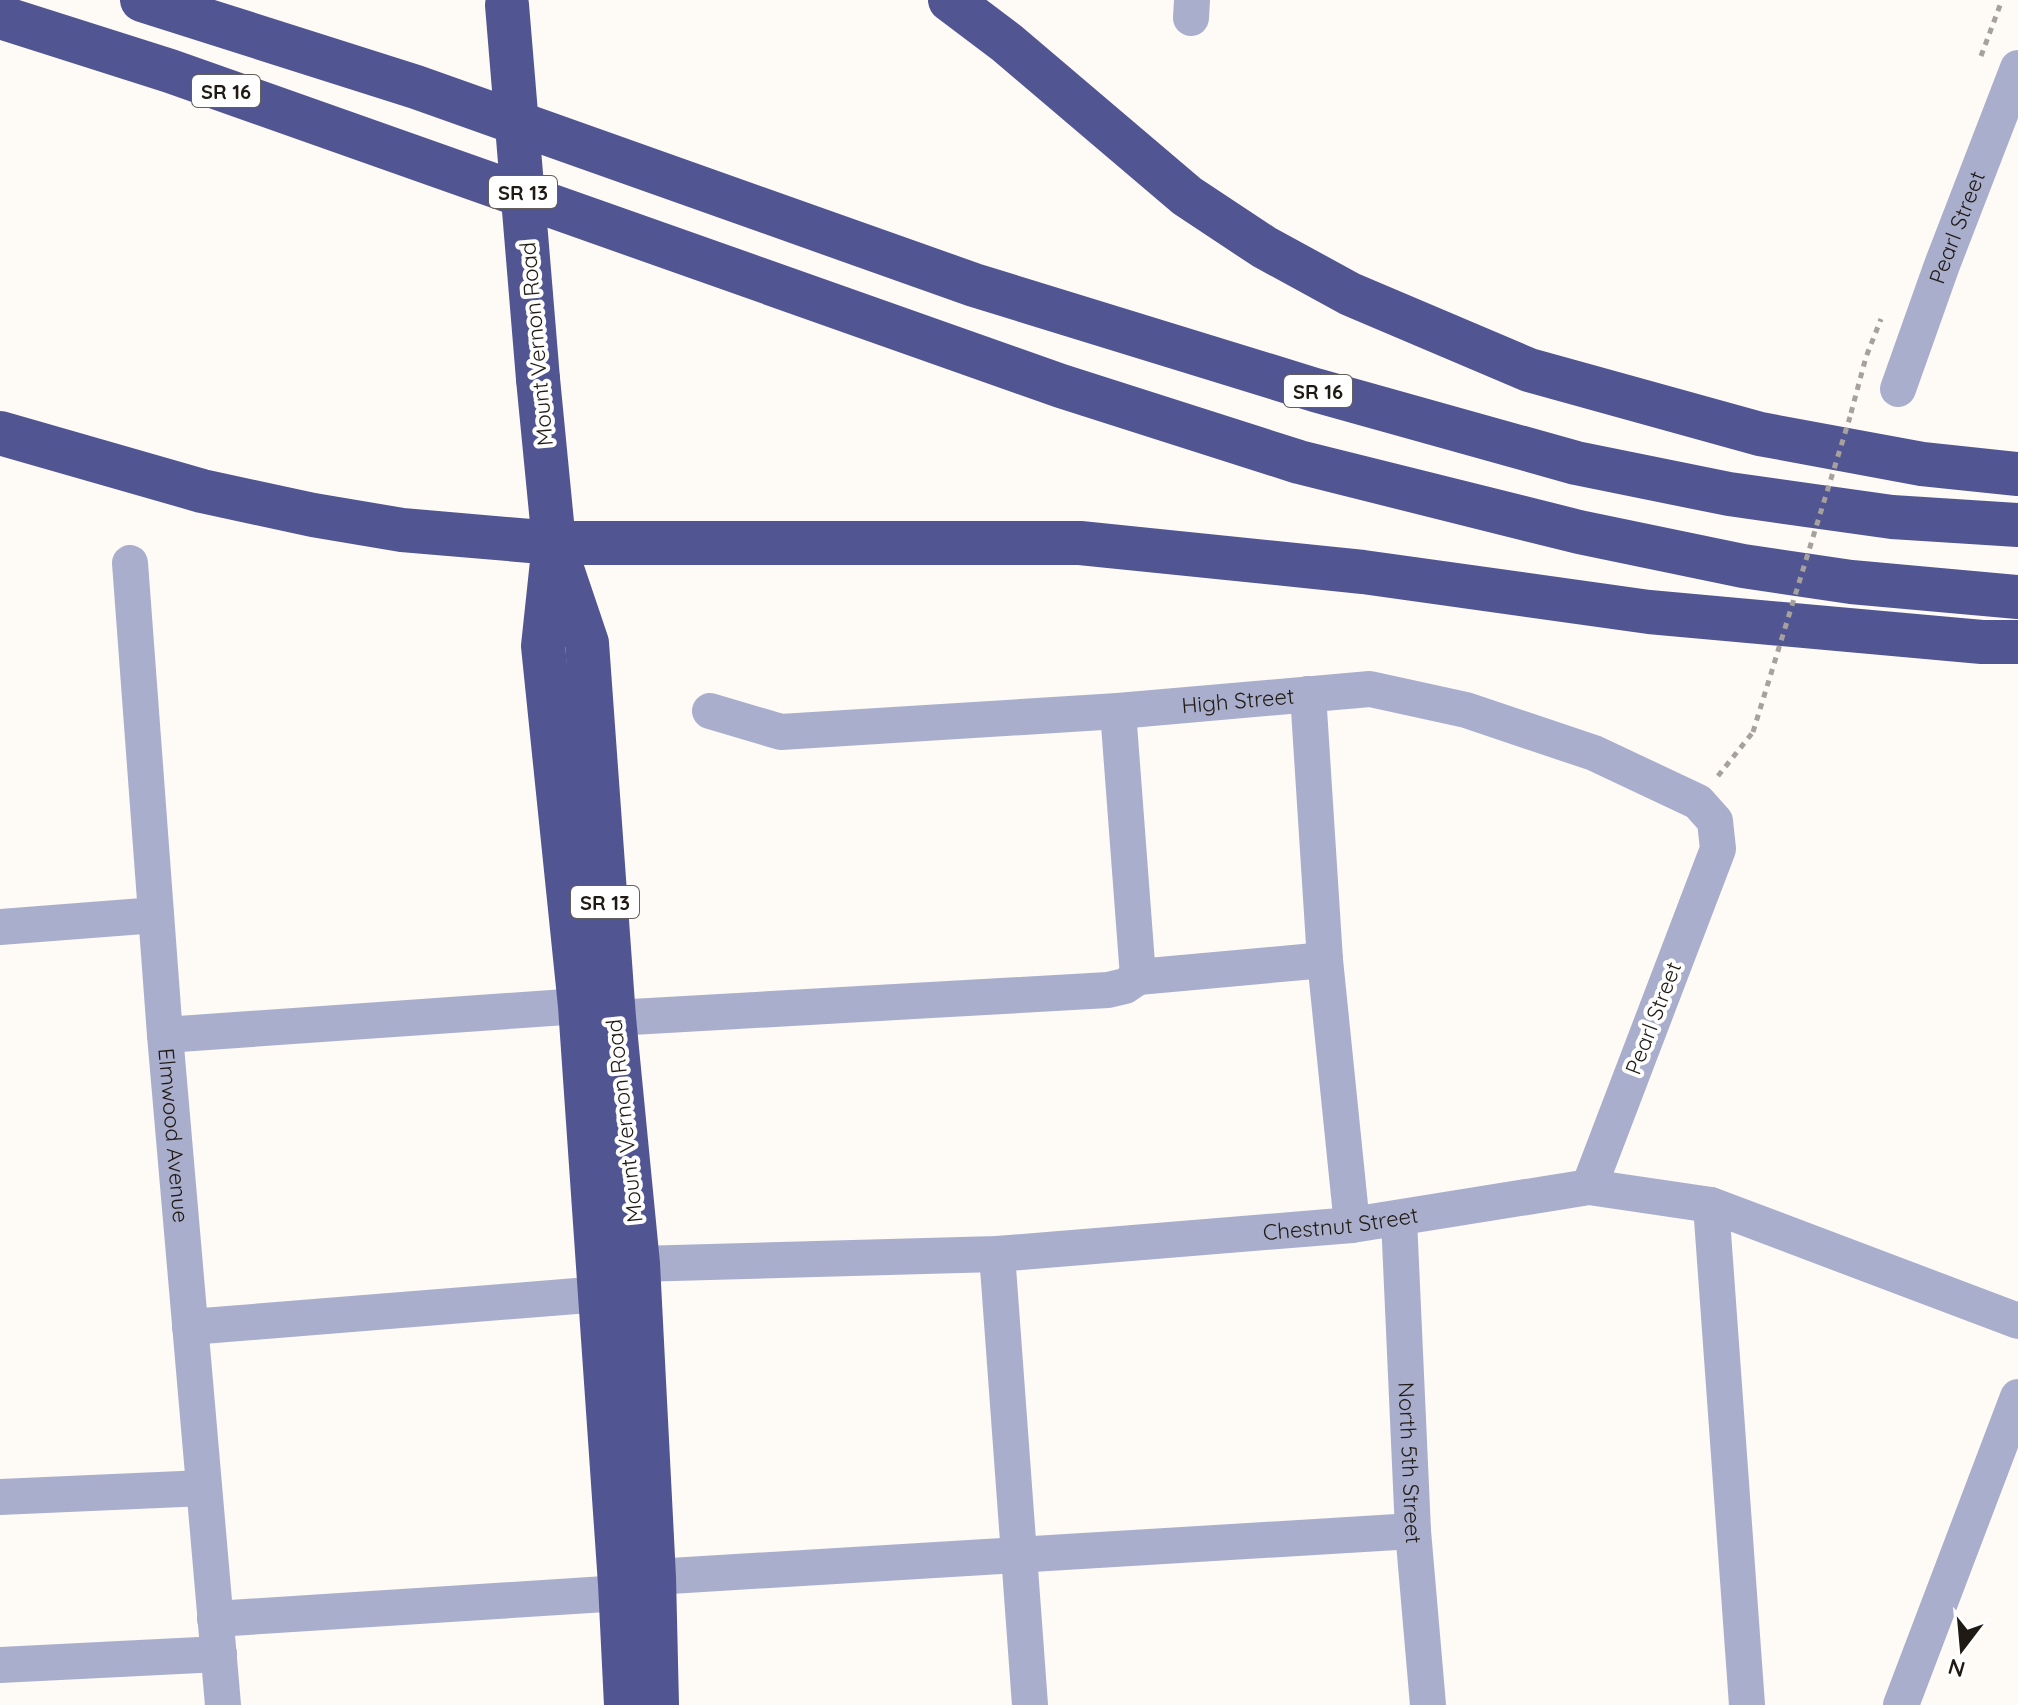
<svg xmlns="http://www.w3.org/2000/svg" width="2018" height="1705" font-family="Quicksand,sans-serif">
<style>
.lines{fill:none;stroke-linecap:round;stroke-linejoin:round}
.path{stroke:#a6a19c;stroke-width:5;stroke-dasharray:6 6;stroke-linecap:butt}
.minor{stroke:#a9aecc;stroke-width:36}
.highway{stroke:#515592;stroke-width:44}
.path-bridge{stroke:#a6a19c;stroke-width:5;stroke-dasharray:6 6;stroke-linecap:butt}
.highway-bridge{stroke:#515592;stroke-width:44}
.labels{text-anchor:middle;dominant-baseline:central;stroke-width:8;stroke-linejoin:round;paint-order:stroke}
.shield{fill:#fff;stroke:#635f5a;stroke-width:2}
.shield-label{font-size:20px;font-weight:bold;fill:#201a14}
.street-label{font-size:22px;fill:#201a14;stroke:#fff}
</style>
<rect width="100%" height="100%" fill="#fefaf6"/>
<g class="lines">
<!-- path -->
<g class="path">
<path d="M1981,56L2002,0"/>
<path d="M1851,413L1866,357L1881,319"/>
<path d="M1718,776L1753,732"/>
</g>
<!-- minor -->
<g class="minor">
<path d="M1191,18L1192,0"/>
<path id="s1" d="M1898,389L1942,265L2018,68"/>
<path id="s2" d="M130,563L165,1035L223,1705"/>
<path d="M1308,694L1325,960L1352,1225"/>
<path id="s3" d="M710,711L781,732L1118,711L1370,689L1466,710L1594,753L1698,802L1715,821L1718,849L1589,1187"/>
<path d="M1118,711L1138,977L1325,960"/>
<path d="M0,927L156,915"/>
<path d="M614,1018L1108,990L1125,986L1138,977"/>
<path d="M165,1035L580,1006"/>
<path d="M1711,1205L1747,1705"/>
<path id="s4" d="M1399,1219L1413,1531L1428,1705"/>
<path d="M997,1254L1030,1705"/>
<path id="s5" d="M638,1264L997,1254L1352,1225L1589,1187L1711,1205L2018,1321"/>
<path d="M190,1327L601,1294"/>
<path d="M0,1497L204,1488"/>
<path d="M654,1577L1413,1531"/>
<path d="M215,1619L621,1593"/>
<path d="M0,1665L219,1654"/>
<path d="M1901,1705L2018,1397"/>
</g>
<!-- highway -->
<g class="highway">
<path d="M142,0L416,87L974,285L1315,390L1576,463L1729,494L1892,517L2018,525"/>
<path d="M950,0L1007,43L1187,196L1264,247L1350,294L1529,370L1760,434L1922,464L2018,474"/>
<path d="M0,17L170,71L1061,386L1299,462L1579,532L1743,566L1851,582L2018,597"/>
<path d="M538,379L554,543L543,646L580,1006L620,1584L626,1705"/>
<path d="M0,433L202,491L313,515L402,530L554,543H1080L1363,572L1649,612L1982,642H2018"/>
<path d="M558,557L587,643L614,1018L638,1264L654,1577L657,1705"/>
</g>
<!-- path-bridge -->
<path class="path-bridge" d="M1753,732L1850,417"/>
<!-- highway-bridge -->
<path class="highway-bridge" d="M507,5L538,379"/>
</g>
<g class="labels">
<!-- shield labels -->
<g class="shield">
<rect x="192" y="75" width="68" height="32" rx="6"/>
<rect x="489" y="176" width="68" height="32" rx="6"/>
<rect x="1284" y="375" width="68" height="32" rx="6"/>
<rect x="571" y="886" width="68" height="32" rx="6"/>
</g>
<g class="shield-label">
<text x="226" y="91">SR 16</text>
<text x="523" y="192">SR 13</text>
<text x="1318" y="391">SR 16</text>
<text x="605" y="902">SR 13</text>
</g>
<!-- street labels -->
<g class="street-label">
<text stroke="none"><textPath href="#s1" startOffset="172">Pearl Street</textPath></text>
<text transform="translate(536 344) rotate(-95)">Mount Vernon Road</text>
<text stroke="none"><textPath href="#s3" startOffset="532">High Street</textPath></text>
<text transform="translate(1653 1018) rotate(-69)">Pearl Street</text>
<text transform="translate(624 1121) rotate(-96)">Mount Vernon Road</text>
<text stroke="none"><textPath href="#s2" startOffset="574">Elmwood Avenue</textPath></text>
<text stroke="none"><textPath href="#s5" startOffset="704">Chestnut Street</textPath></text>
<text stroke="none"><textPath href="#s4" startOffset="244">North 5th Street</textPath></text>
</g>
</g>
<!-- north arrow -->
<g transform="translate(1962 1649) rotate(196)" stroke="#ffffff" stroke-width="6" paint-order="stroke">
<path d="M0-6L14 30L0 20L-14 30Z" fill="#201a14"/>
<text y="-12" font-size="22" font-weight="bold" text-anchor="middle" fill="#201a14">N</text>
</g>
</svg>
